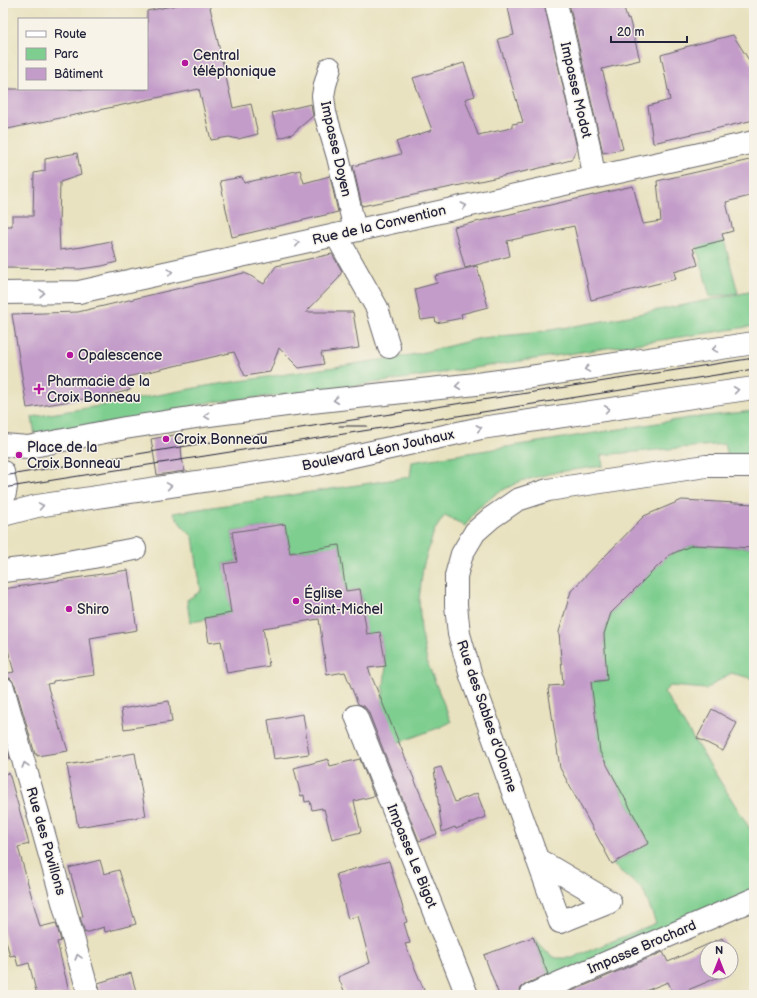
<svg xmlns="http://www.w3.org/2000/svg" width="757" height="998" font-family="'Balsamiq Sans',sans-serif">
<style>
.green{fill:#7ece8f;stroke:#507865}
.building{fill:#c39cc9}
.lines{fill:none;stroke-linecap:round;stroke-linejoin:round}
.minor-casing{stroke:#68656a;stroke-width:24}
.major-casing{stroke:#68656a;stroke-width:24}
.minor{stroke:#fff;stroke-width:22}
.major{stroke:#fff;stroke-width:22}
.tram{stroke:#22223b;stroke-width:1}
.oneway{stroke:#9c9ca7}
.poi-dot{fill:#b5179e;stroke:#f7f3e8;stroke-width:1.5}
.labels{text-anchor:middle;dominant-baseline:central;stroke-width:3;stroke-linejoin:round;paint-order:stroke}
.poi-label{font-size:14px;fill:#22223b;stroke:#f7f3e8;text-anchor:start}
.street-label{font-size:14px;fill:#22223b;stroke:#f7f3e8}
</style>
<rect width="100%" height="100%" fill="#f7f3e8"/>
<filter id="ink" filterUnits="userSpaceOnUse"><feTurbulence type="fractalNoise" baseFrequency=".025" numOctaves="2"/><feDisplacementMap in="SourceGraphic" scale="8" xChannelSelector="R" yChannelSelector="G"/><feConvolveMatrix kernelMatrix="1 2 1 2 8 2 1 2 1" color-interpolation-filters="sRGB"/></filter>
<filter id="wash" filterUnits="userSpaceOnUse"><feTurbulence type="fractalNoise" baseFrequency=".012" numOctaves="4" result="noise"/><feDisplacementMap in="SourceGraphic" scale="16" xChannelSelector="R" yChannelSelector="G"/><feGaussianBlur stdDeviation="0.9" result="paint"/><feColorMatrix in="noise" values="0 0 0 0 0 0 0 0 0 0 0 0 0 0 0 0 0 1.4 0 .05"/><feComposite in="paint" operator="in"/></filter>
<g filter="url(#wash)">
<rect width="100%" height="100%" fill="#e9e2c0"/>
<!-- green -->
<g class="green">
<path d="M692,230L712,243L724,240L738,293L710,297Z"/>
<path d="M754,291V326L308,393L210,402L136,419L35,435L32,417L99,406L206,386L348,365L417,354L481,338L532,333L598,322Z"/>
<path d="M754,411V455L727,456L725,444L601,455L603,466L557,472L521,481L497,493L476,510L465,526L445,515L434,531L423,567L419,600L421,630L427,662L451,722L438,728L397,743L382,702L386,666L380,633L357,636L364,612L360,589L346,591L339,546L288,553L289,547L285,524L232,532L236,556L238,561L224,564L231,613L205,618V620L190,622L187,600L201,591L193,537L183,527L173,513L410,477L412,462L689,418Z"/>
<path d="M693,545L754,548V679L731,673L706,689L670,686L664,692L752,832H754V892L550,978L533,937L545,951L556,958H572L656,923L643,890L612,864L649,843L600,752L591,682L606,680L604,634L611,613L669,555Z"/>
</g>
<g id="blocks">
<!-- building -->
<g class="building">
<path d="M186,3H209L233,108L251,104L258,134L238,139L229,137L211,140L199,89L3,130V89H147V11Z"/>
<path d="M507,3H544L577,148L571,160L536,169L362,206L353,166L401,154L396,142L432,130L413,78L464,63L475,96L465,99L478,135L512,128V124L523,122L498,39L514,35Z"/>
<path d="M569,3H616L617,9L624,7L627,19L629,18L640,60L602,69L623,149L603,153Z"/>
<path d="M733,35L754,68V120L653,143L648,106L670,100L661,55L685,48V47Z"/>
<path d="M311,104L313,116L292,134L279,138L272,113Z"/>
<path d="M77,153L81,175L60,182L59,226L60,250L82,247L111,241L117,262L102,266L80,269L3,268L4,226H12V216H33L34,173L45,171V159Z"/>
<path d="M754,159V195L726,202L733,231L722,234L724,240L693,248L698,265L674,272L676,279L591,300L574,226L507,241L510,256L465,268L454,227L633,186L643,224L661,221L657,181Z"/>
<path d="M300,170L304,183L330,176L338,212L232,237L220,181L242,177L244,183Z"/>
<path d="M332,254L342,271L338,279L306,312H353L359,348L321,353L324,364L299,368L279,348L270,372L245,376L234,352L127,377L130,390L115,394L27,408L12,314L78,312L244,273L249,275L264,284L276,266Z"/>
<path d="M477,266L488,307L461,314L462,318L436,323L435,318L421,320L415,289L437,283L435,276Z"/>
<path d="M180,434L182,459L185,471L157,475L151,439Z"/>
<path d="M682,500L754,504V548L693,545L669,555L611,613L604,634L607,680L591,682L600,752L649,843L612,864L560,768L548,689H549V686L563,685L559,632L571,591L644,516Z"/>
<path d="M285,524L290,553L339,545L346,591L360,589L367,634L380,632L386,666L368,668L437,834L419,841L368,711L364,706L358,704L345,672L327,675L319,619L263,628L269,666L227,673L221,641L209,643L205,618L231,613L224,564L237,562L232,532Z"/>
<path d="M128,570L137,630L90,638L95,675L53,681V683L47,684L60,729H61L68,751L37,756V754H35L15,685L11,679L6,676H3V674L14,672L3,632V589Z"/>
<path d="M169,701L172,722L124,729L121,709Z"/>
<path d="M712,709L737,723L723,751L697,738Z"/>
<path d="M303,714L309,754L274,759L268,720Z"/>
<path d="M3,734L10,759L3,761Z"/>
<path d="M135,753L146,816L78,827L67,765Z"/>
<path d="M328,759L330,766L360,759L374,796L354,801L361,832L332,839L324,809L322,810V808L312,810L310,801L305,802L304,795L301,796L294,768Z"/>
<path d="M441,767L455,802L477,793L486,817L456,829L455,827L442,832L434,769Z"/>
<path d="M9,773L29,844L18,847L40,927L56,923L61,941L57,942L70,995H37L29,963L18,966L15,955L10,956L3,930V774Z"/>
<path d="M100,860L104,874L119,870L136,924L105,932L104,927L85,933L80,917L83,916L69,868Z"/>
<path d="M389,861L407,922L404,923L410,943L405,944L426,995H346L338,977L370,963L358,916L348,919L336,874L369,865L370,866Z"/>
<path d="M533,937L548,974L526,984L521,988L519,995H499L484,955Z"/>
<path d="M722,938L726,948H707V972H731L676,995H674L668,982L635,995H563L663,952L668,962Z"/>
<path d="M131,973L137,995H101L98,983Z"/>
</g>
</g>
</g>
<g filter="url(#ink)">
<use href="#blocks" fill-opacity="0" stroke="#68656a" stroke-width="1"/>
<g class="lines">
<!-- minor casing -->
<g class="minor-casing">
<g id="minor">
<path d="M556,3L589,146L594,177"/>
<path d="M330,68L325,85L323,96L325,113L338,157L355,230"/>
<path d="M336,235L377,308L389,347"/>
<path d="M3,293L79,292L754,142"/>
<path d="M3,571L47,566L135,549"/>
<path d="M3,688L89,995"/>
<path d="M356,716L467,995"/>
<path d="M537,859L610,902L560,922L471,676L459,634L456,605V576L462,554L475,532L491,518L517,500L548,490L706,466H754"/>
<path d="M531,995L754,899"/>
</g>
</g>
<!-- major casing -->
<g class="major-casing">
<g id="major">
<path d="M3,445L28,447L125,428L203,416L302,403L476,384L530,377L754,343"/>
<path d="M3,472L6,487L3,503"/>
<path d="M3,515L37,506L317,464L481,428L754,388"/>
</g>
</g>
<!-- minor -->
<use href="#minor" class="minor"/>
<!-- major -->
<use href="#major" class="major"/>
<!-- tram -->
<g class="tram">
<path d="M339,426H367"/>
<path d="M3,476L242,437L754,358"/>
<path d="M3,488L754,369"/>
</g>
</g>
<!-- one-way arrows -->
<defs><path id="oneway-chevron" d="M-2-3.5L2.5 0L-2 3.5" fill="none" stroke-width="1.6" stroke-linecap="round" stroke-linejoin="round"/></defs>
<g class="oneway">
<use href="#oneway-chevron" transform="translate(464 206) rotate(-13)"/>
<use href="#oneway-chevron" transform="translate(297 243) rotate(-13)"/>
<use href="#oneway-chevron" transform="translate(170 272) rotate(-13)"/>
<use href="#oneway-chevron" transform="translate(42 293) rotate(-1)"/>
<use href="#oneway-chevron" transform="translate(715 349) rotate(171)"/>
<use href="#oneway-chevron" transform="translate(587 369) rotate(171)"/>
<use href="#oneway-chevron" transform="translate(458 386) rotate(174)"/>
<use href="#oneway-chevron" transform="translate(736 390) rotate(-8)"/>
<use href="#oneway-chevron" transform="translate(336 400) rotate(174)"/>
<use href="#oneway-chevron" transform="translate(607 409) rotate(-8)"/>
<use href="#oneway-chevron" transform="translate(207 416) rotate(172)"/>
<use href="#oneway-chevron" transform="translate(479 428) rotate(-11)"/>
<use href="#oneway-chevron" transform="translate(169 486) rotate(-9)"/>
<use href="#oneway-chevron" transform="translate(41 506) rotate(-10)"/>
<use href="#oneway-chevron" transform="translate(25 765) rotate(-106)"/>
<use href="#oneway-chevron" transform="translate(78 957) rotate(-106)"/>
</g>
</g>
<!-- markers -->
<g class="poi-dot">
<circle cx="185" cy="63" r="4"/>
<circle cx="70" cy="355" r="4"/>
<path d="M37 383h4v4h4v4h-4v4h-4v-4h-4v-4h4z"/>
<circle cx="166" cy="439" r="4"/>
<circle cx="19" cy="455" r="4"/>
<circle cx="296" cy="601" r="4"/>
<circle cx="69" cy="609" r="4"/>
</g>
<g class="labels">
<!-- poi labels -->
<g class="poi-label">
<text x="193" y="55">Central<tspan x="193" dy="16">téléphonique</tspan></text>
<text x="78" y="355">Opalescence</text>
<text x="47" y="381">Pharmacie de la<tspan x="47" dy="16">Croix Bonneau</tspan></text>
<text x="174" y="439">Croix Bonneau</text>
<text x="27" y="447">Place de la<tspan x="27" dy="16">Croix Bonneau</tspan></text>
<text x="304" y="593">Église<tspan x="304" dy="16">Saint-Michel</tspan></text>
<text x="77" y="609">Shiro</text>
</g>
<!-- street labels -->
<g class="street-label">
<text transform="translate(576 90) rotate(77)">Impasse Modot</text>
<text transform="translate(336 149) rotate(77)">Impasse Doyen</text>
<text transform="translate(379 225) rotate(-13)">Rue de la Convention</text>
<text transform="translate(378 450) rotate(-12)">Boulevard Léon Jouhaux</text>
<text transform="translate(487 716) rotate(71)">Rue des Sables d'Olonne</text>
<text transform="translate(46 841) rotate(74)">Rue des Pavillons</text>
<text transform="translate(412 856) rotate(68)">Impasse Le Bigot</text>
<text transform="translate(642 947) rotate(-23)">Impasse Brochard</text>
</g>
</g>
<!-- margin -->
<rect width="757" height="998" fill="none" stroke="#f7f3e8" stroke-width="16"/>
<!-- legend -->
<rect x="18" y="18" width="130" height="72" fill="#f7f3e8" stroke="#a29fa3"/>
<rect x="26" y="31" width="20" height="6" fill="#ffffff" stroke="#a29fa3"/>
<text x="54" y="38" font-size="12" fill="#22223b">Route</text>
<rect x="26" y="48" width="20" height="12" fill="#7ece8f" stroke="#a29fa3"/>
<text x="54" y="58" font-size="12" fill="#22223b">Parc</text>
<rect x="26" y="68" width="20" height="12" fill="#c39cc9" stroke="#a29fa3"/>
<text x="54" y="78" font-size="12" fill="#22223b">Bâtiment</text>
<!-- north arrow -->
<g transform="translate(719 960)"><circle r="19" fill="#f7f3e8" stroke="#a29fa3"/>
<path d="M0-3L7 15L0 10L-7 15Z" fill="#b5179e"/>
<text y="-6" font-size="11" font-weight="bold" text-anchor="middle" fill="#22223b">N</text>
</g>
<!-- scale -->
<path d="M611 36v6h76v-6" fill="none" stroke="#22223b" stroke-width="2"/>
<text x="617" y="36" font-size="12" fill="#22223b" stroke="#f7f3e8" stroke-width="3" paint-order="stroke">20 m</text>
</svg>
